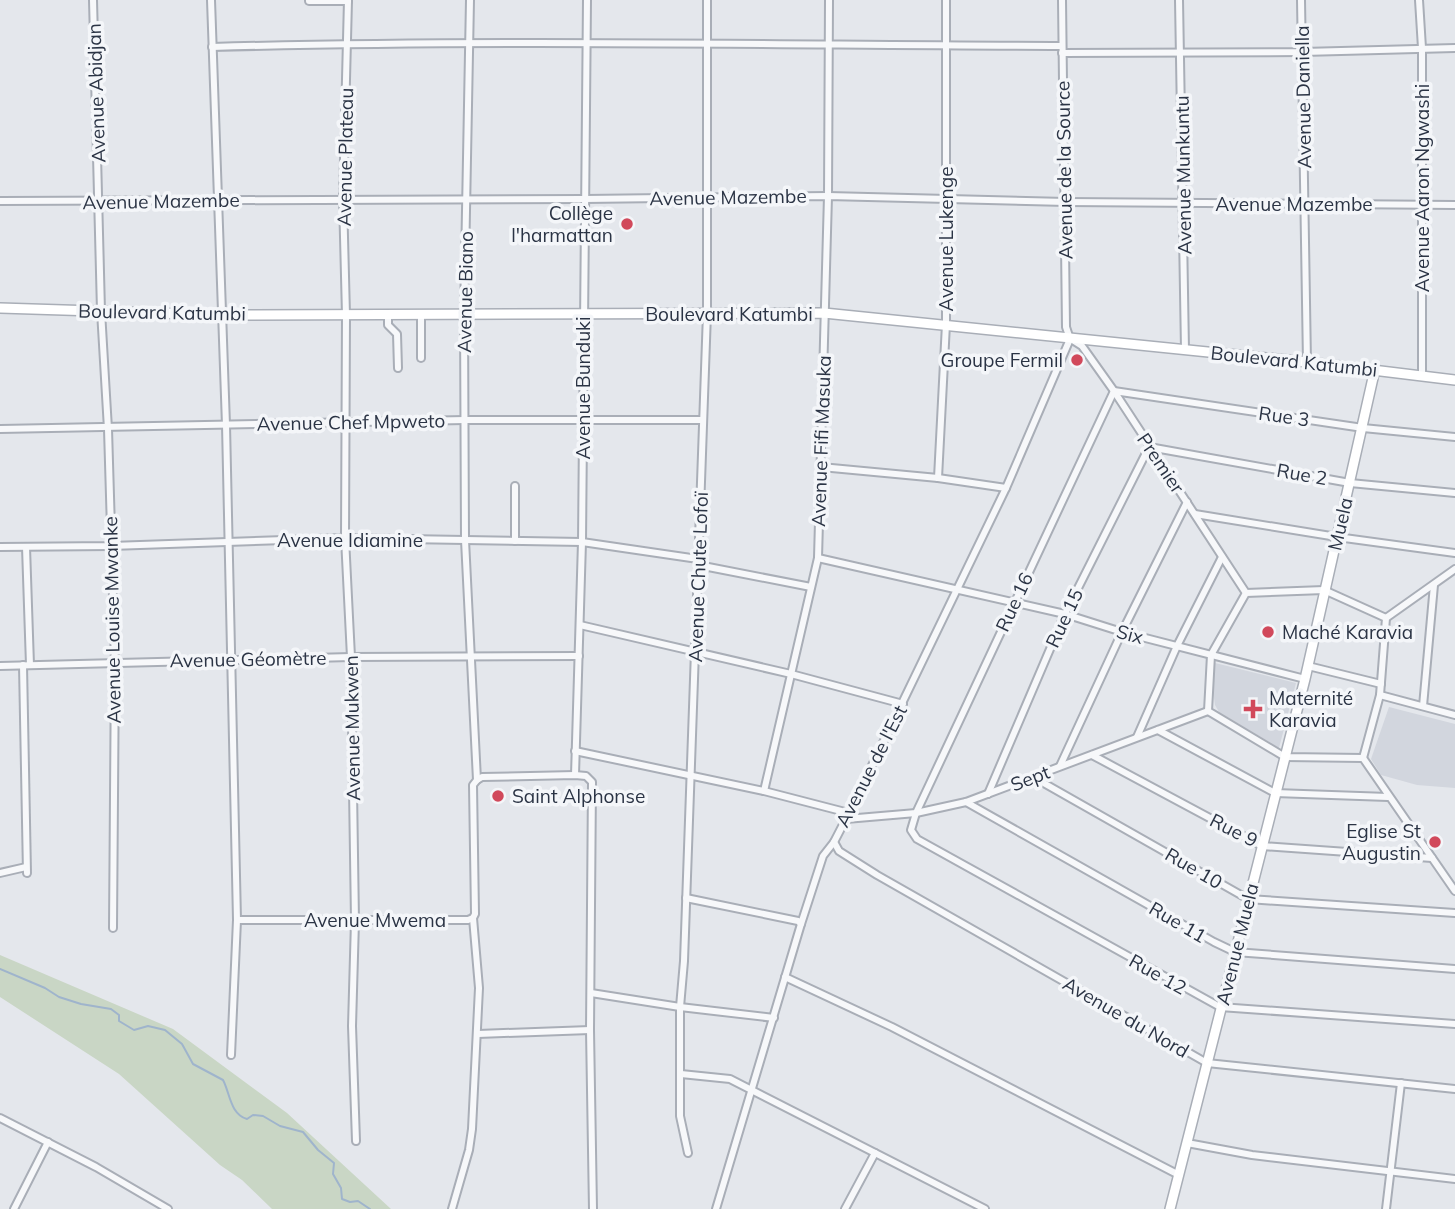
<svg xmlns="http://www.w3.org/2000/svg" width="1455" height="1209" font-family="Mulish,sans-serif">
<style>
.built{fill:#d2d6de}
.green{fill:#c9d6c5}
.lines{fill:none;stroke-linecap:round;stroke-linejoin:round}
.stream{stroke:#9fb4cc;stroke-width:2}
.street-casing{stroke:#a9aeb7;stroke-width:10}
.secondary-casing{stroke:#a9aeb7;stroke-width:12}
.street{stroke:#f7f8fa;stroke-width:6}
.secondary{stroke:#fff;stroke-width:9}
.poi-dot{fill:#d1495b;stroke:#f4f6f9;stroke-width:2.5}
.labels{text-anchor:middle;dominant-baseline:central;stroke-width:7;stroke-linejoin:round;paint-order:stroke}
.street-label{font-size:19px;fill:#2b3445;stroke:#f4f6f9}
.poi-label{font-size:19px;fill:#2b3445;stroke:#f4f6f9;text-anchor:end}
</style>
<rect width="100%" height="100%" fill="#e4e7ec"/>
<!-- built -->
<g class="built">
<path d="M1215,663L1296,683L1279,748L1219,712L1215,705L1213,691Z"/>
<path d="M1389,707L1455,724V788L1417,785L1381,775L1371,759Z"/>
</g>
<!-- green -->
<path class="green" d="M0,955L173,1029L287,1113L391,1209H272L242,1180L220,1165L119,1074L0,997Z"/>
<g class="lines">
<!-- stream -->
<path class="stream" d="M0,969L45,988L59,997L81,1004L111,1009L119,1015V1021L134,1030L148,1026L165,1030L182,1044L193,1064L223,1080C230,1093 230,1114 247,1119L253,1115L263,1116L280,1126L303,1132L318,1150L334,1163L333,1174L341,1188L342,1199L350,1202L358,1201L370,1209"/>
<!-- street casing -->
<g class="street-casing">
<g id="street">
<path d="M93,0L101,311L108,429L115,663L113,928"/>
<path d="M211,0L226,425L237,920L231,1055"/>
<path d="M348,0L343,198L346,315L345,538L351,657L355,921L352,1026L356,1141"/>
<path d="M1062,0L1066,327L1070,339"/>
<path d="M1179,0L1185,350"/>
<path d="M1301,0L1307,362"/>
<path d="M1419,0L1422,48V376"/>
<path d="M309,1H348"/>
<path d="M212,47C496,39 779,45 1062,46"/>
<path d="M1062,53L1303,52L1455,48"/>
<path d="M0,201L585,199L828,196L1066,202L1455,205"/>
<path d="M421,315V358"/>
<path d="M388,316V325L397,334L398,368"/>
<path d="M1071,339L1082,346L1114,391L1246,593"/>
<path d="M0,429L465,420H703"/>
<path d="M1455,437L1363,428L1114,391L916,813L911,830L917,839L1220,1007L1455,1024"/>
<path d="M821,467L938,478L1006,488"/>
<path d="M938,478L946,324V0"/>
<path d="M515,486V541"/>
<path d="M1195,514L1337,537L1455,553"/>
<path d="M0,547L111,546L345,538L465,540L582,542L698,559"/>
<path d="M26,547L30,665"/>
<path d="M818,558L1065,614L1122,632L1305,679"/>
<path d="M698,565L811,587"/>
<path d="M1324,590L1386,618L1380,695L1363,758L1285,757L1208,711L1211,655L1246,593Z"/>
<path d="M1386,618L1455,569"/>
<path d="M580,625L791,674L903,704"/>
<path d="M23,665L27,873"/>
<path d="M0,666L351,657L579,656"/>
<path d="M1308,666L1381,684"/>
<path d="M1380,695L1455,715"/>
<path d="M1423,706L1434,585"/>
<path d="M1158,730L1275,793L1388,797"/>
<path d="M1137,737L1177,646L1222,557"/>
<path d="M575,751L764,791L849,813"/>
<path d="M1092,755L1262,846L1432,858"/>
<path d="M1363,758L1455,891"/>
<path d="M1060,766L1122,632L1187,502"/>
<path d="M575,775L582,542L587,0"/>
<path d="M1033,777L1248,899L1455,913"/>
<path d="M477,780L482,777L575,775L586,776L592,782L590,1030L593,1209"/>
<path d="M764,791L818,558L828,196L829,0"/>
<path d="M988,794L1065,614L1149,447L1350,483L1455,493"/>
<path d="M966,802L1214,942L1235,952L1455,969"/>
<path d="M846,819L916,813L966,802L1208,711"/>
<path d="M834,842L839,851L877,875L1207,1063L1455,1089"/>
<path d="M0,873L26,867"/>
<path d="M686,898L798,921L801,924"/>
<path d="M237,920H468L473,918"/>
<path d="M785,977L892,1027L1179,1175"/>
<path d="M591,993L680,1007L774,1018"/>
<path d="M478,1034L590,1030"/>
<path d="M681,1074L730,1079L985,1209"/>
<path d="M0,1118L96,1167L168,1209"/>
<path d="M1187,1143L1252,1155L1455,1179"/>
<path d="M688,1153L680,1116V1007L684,961L707,313V0"/>
<path d="M14,1209L48,1142"/>
<path d="M452,1209L469,1150L472,1129L479,988L473,918L475,914L473,785L477,780L465,540L464,316L470,0"/>
<path d="M716,1209L801,924L823,856L834,842L849,813L1006,488L1070,339"/>
<path d="M845,1209L875,1153"/>
<path d="M1386,1209L1401,1083"/>
</g>
</g>
<!-- secondary casing -->
<g class="secondary-casing">
<g id="secondary">
<path d="M0,308L221,315L824,313L1307,362L1455,380"/>
<path d="M1170,1209L1305,679L1375,369"/>
</g>
</g>
<!-- street -->
<use href="#street" class="street"/>
<!-- secondary -->
<use href="#secondary" class="secondary"/>
</g>
<!-- markers -->
<g class="poi-dot">
<circle cx="627" cy="224" r="7"/>
<circle cx="1077" cy="360" r="7"/>
<circle cx="1268" cy="632" r="7"/>
<path d="M1249.5 698.5h7v7h7v7h-7v7h-7v-7h-7v-7h7z"/>
<circle cx="498" cy="796" r="7"/>
<circle cx="1435" cy="842" r="7"/>
</g>
<g class="labels">
<!-- street labels -->
<g class="street-label">
<text transform="translate(96 93) rotate(-92)">Avenue Abidjan</text>
<text transform="translate(1303 97) rotate(-91)">Avenue Daniella</text>
<text transform="translate(345 157) rotate(-89)">Avenue Plateau</text>
<text transform="translate(1064 170) rotate(-91)">Avenue de la Source</text>
<text transform="translate(1183 175) rotate(-91)">Avenue Munkuntu</text>
<text transform="translate(1422 188) rotate(-90)">Avenue Aaron Ngwashi</text>
<text transform="translate(728 197) rotate(-1)">Avenue Mazembe</text>
<text transform="translate(161 201) rotate(-1)">Avenue Mazembe</text>
<text x="1294" y="204">Avenue Mazembe</text>
<text transform="translate(946 239) rotate(-90)">Avenue Lukenge</text>
<text transform="translate(465 292) rotate(-89)">Avenue Biano</text>
<text transform="translate(162 312) rotate(1)">Boulevard Katumbi</text>
<text x="729" y="314">Boulevard Katumbi</text>
<text transform="translate(1294 361) rotate(6)">Boulevard Katumbi</text>
<text transform="translate(583 388) rotate(-90)">Avenue Bunduki</text>
<text transform="translate(1284 416) rotate(8)">Rue 3</text>
<text transform="translate(351 422) rotate(-1)">Avenue Chef Mpweto</text>
<text transform="translate(821 441) rotate(-88)">Avenue Fifi Masuka</text>
<text transform="translate(1161 463) rotate(56)">Premier</text>
<text transform="translate(1302 474) rotate(10)">Rue 2</text>
<text transform="translate(1340 524) rotate(-77)">Muela</text>
<text x="350" y="540">Avenue Idiamine</text>
<text transform="translate(698 577) rotate(-88)">Avenue Chute Lofoï</text>
<text transform="translate(1014 602) rotate(-65)">Rue 16</text>
<text transform="translate(1064 618) rotate(-65)">Rue 15</text>
<text transform="translate(112 620) rotate(-91)">Avenue Louise Mwanke</text>
<text transform="translate(1130 634) rotate(15)">Six</text>
<text transform="translate(248 659) rotate(-1)">Avenue Géomètre</text>
<text transform="translate(352 728) rotate(-91)">Avenue Mukwen</text>
<text transform="translate(871 766) rotate(-63)">Avenue de l'Est</text>
<text transform="translate(1030 778) rotate(-21)">Sept</text>
<text transform="translate(1234 830) rotate(27)">Rue 9</text>
<text transform="translate(1194 868) rotate(30)">Rue 10</text>
<text x="375" y="920">Avenue Mwema</text>
<text transform="translate(1178 922) rotate(30)">Rue 11</text>
<text transform="translate(1237 944) rotate(-76)">Avenue Muela</text>
<text transform="translate(1158 974) rotate(29)">Rue 12</text>
<text transform="translate(1126 1017) rotate(30)">Avenue du Nord</text>
</g>
<!-- poi labels -->
<g class="poi-label">
<text x="613" y="213">Collège<tspan x="613" dy="22">l'harmattan</tspan></text>
<text x="1063" y="360">Groupe Fermil</text>
<text x="1282" y="632" text-anchor="start">Maché Karavia</text>
<text x="1269" y="698" text-anchor="start">Maternité<tspan x="1269" dy="22">Karavia</tspan></text>
<text x="512" y="796" text-anchor="start">Saint Alphonse</text>
<text x="1421" y="831">Eglise St<tspan x="1421" dy="22">Augustin</tspan></text>
</g>
</g>
</svg>
